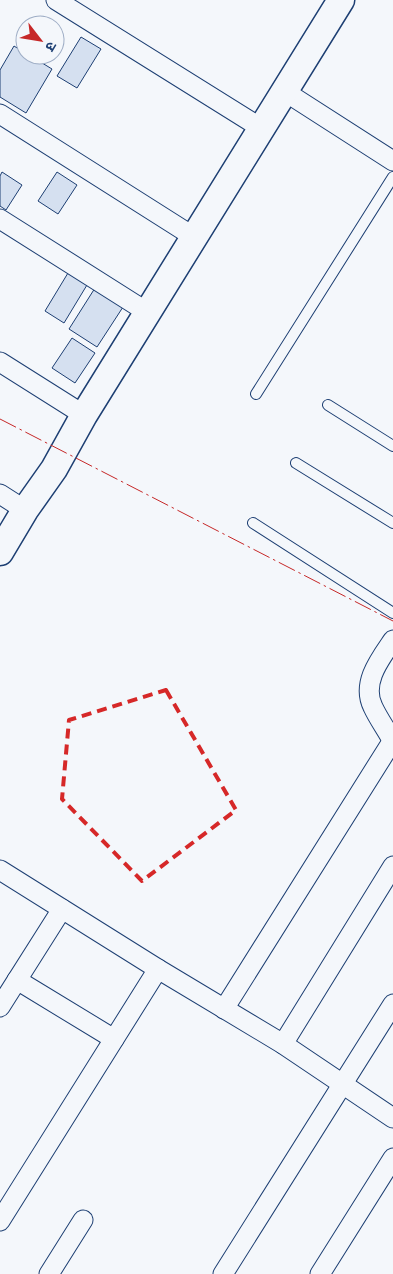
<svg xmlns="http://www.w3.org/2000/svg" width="393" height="1274" font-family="Barlow,'Noto Sans Devanagari',sans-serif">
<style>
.building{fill:#d5e0f0;stroke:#1d3f73}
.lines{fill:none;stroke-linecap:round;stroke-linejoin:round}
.lane-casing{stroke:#1d3f73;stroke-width:12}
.street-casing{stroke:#1d3f73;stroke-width:21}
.secondary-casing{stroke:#1d3f73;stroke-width:29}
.lane{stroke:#f4f7fb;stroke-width:10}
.street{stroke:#f4f7fb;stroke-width:19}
.secondary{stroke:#f4f7fb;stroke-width:26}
.power{stroke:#c62828;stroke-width:1;stroke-dasharray:18 4 2.5 4;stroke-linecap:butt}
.marked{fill:none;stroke:#d62828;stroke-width:4;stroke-dasharray:10 6;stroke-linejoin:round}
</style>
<rect width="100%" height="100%" fill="#f4f7fb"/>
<!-- building -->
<g class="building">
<path d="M81,37L101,49L77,88L57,76Z"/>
<path d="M14,46L25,53V55H29L52,69L26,113L0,97V70Z"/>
<path d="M2,172L22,185L6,210L0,206V176Z"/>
<path d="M57,172L77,185L58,214L38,201Z"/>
<path d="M71,268L90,280L64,323L45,311Z"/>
<path d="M95,288L123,307L97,347L69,329Z"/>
<path d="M72,338L95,353L75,383L52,368Z"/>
</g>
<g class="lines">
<!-- lane casing -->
<g class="lane-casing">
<g id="lane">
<path d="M256,394L393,177"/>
<path d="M328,405L393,446"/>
<path d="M296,463L393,523"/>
<path d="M253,523L393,613"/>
</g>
</g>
<!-- street casing -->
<g class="street-casing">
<g id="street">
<path d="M56,0L261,128"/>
<path d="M284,91L393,161"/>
<path d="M0,114L194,237"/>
<path d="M0,219L147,312"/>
<path d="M0,362L84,415"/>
<path d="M0,494L25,510"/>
<path d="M392,740C386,729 378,718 373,707C361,683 380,659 393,640"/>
<path d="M0,870L158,969L283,1044L393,1118"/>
<path d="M17,980L114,1039"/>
<path d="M0,1007L62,909"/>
<path d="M224,1009L393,740"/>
<path d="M283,1044L393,866"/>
<path d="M0,1221L158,969"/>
<path d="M49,1274L83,1220"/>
<path d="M223,1274L393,1004"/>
<path d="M320,1274L393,1158"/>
</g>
</g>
<!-- secondary casing -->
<g class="secondary-casing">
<path id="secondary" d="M0,552L25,510L54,469L84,415L341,0"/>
</g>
<!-- lane -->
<use href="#lane" class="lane"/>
<!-- street -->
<use href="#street" class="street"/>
<!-- secondary -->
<use href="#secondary" class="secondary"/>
<!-- power -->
<path class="power" d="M0,419L393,621"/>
</g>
<!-- marked area -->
<path class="marked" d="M166,690L236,810L142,881L62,799L69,720Z"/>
<!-- north arrow -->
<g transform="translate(40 40) rotate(121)"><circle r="24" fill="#f4f7fb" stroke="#9eadc5"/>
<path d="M0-4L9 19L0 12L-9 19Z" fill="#c62828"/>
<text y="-8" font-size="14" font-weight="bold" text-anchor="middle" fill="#1d3f73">उ</text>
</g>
</svg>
